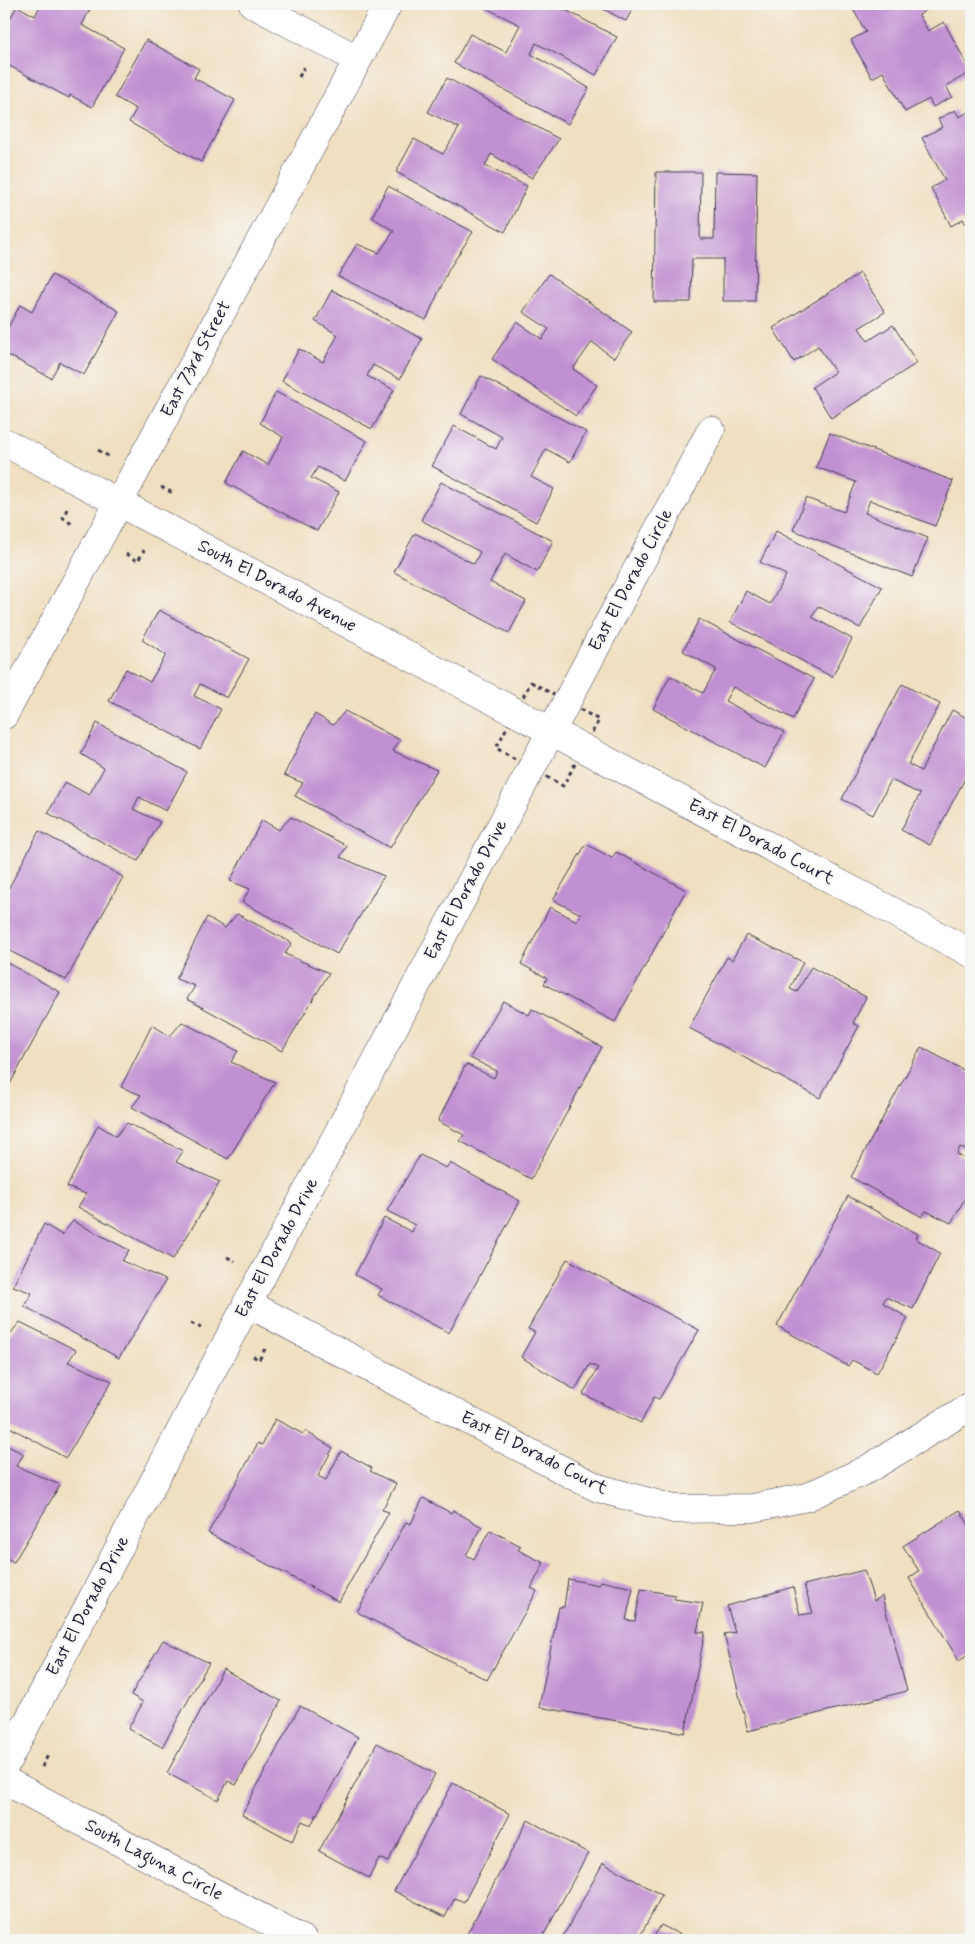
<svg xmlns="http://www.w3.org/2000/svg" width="975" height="1944" font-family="Mynerve,sans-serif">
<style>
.building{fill:#c190d2}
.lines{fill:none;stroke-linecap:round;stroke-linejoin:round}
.street-casing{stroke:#413e4f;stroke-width:29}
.path{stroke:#413e4f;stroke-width:3;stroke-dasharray:4 4;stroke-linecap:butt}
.street{stroke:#fff;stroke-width:28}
.labels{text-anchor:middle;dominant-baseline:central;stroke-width:4;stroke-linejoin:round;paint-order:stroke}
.street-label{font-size:18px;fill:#22223b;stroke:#f6f6f2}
</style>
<rect width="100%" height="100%" fill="#f6f6f2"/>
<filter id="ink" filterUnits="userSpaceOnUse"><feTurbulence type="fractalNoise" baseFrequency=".02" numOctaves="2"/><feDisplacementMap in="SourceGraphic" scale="10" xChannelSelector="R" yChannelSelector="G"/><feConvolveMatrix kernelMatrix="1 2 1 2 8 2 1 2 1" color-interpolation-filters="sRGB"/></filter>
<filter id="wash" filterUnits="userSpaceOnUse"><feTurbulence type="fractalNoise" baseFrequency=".0096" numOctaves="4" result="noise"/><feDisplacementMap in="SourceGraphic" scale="20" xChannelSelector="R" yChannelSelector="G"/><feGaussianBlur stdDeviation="1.12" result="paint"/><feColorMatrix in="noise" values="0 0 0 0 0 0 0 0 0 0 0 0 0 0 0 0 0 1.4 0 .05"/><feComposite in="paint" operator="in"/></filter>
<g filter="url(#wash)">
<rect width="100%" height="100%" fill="#f0dfc0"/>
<g id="blocks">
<!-- building -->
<g class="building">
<path d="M41,4H80L90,9L82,25L124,48L92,107L70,95L69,98L4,63V30L17,6L35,16Z"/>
<path d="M486,4H554L617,37L596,75L536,43L531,54L589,88L568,124L454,63L470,34L506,52L520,25L484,7Z"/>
<path d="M594,4H635L626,21Z"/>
<path d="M850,4H935L919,15L928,31L944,22L971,72L946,86L952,97L933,107L929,99L905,112L883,72L872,78L851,40L866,32Z"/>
<path d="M146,40L199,69L194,78L235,100L201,162L129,122L136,109L115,97Z"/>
<path d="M447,78L559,139L532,178L491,154L485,166L527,186L505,232L396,172L414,139L443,154L459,128L428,112Z"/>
<path d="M955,110L959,117L971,111V235L963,219L951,226L931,188L945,180L922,138L942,127L938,119Z"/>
<path d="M656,172H701L700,239H714L715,172L757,173L755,301H723V259H692L691,302H654Z"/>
<path d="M388,186L473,232L449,269L426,320L338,276L357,244L379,253L394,231L372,217Z"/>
<path d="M860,273L885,312L859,328L868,341L893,325L917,363L831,418L812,387L835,372L818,346L794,362L773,328Z"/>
<path d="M549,274L632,332L614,358L592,342L573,369L597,385L576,416L492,359L517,322L542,339L549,329L523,312Z"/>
<path d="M52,275L119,311L84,375L60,362L51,378L4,353V335L20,305L32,312Z"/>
<path d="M332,290L422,339L400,379L373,365L367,376L394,390L372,429L282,381L299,349L323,362L338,335L315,321Z"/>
<path d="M481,376L586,432L570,462L546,449L531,477L554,489L536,522L432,466L454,426L496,449L502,437L461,414Z"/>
<path d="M276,392L367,441L345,481L318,467L311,478L339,492L317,531L226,483L243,451L268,465L283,437L260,423Z"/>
<path d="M830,433L953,481L935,526L870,500L865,513L928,538L912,577L793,530L806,498L844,512L856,482L816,467Z"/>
<path d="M441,482L553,541L537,572L505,554L490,582L526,601L509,633L394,572L415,533L474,564L480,552L421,520Z"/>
<path d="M776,531L882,587L860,628L818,606L812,617L852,639L832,677L730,622L746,591L770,604L786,575L760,562Z"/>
<path d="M159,610L249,659L227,698L200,684L194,696L221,709L200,749L109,701L126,669L150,682L166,655L142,640Z"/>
<path d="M699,619L814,679L793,719L733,687L725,701L784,732L765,768L653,709L670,676L703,693L716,669L683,651Z"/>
<path d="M902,684L940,704L908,764L921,771L952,710L971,720V767L930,845L901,830L920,794L891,780L873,815L842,799Z"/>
<path d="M345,711L400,740L393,751L437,770L390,848L295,796L303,783L284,775L315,714L333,725Z"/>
<path d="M97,723L187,772L166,811L139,797L133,809L160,822L138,861L48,813L65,782L89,795L104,768L81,754Z"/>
<path d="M291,817L347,846L340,857L384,876L337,954L242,902L250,889L230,881L262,820L279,830Z"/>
<path d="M39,831L123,877L66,980L4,948V897Z"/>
<path d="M586,844L612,858L616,852L686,890L615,1022L544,984L547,978L521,964L550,907L577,921L581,914L553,900Z"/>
<path d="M237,914L292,943L285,954L329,973L282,1051L187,999L195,986L176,979L207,917L225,928Z"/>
<path d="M746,935L803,962L790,989L797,992L811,967L866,997L853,1023L859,1026L820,1098L689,1028L727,957L732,960Z"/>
<path d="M4,961L60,992L4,1095Z"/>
<path d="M503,1001L529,1015L532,1009L602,1047L531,1179L460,1141L464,1135L438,1121L466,1064L494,1078L497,1071L470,1058Z"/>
<path d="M182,1022L238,1051L231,1062L275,1082L228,1159L132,1107L141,1095L121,1087L152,1025L170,1036Z"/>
<path d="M921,1047L971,1074V1153L960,1147L957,1154L971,1163V1188L951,1223L926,1211L922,1217L851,1177Z"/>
<path d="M127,1123L183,1151L176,1162L220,1182L173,1259L78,1207L86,1194L67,1187L98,1125L116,1136Z"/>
<path d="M420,1155L446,1168L450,1163L520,1201L449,1333L378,1295L382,1289L355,1275L384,1218L412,1232L415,1225L387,1211Z"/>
<path d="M848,1196L918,1234L916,1239L940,1253L913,1309L886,1297L883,1303L908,1318L877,1373L852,1360L848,1366L777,1326Z"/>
<path d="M73,1221L129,1250L122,1261L166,1280L119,1358L24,1306L32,1293L13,1286L44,1224L62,1235Z"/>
<path d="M567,1259L699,1330L659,1399L654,1397L641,1423L583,1394L598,1368L590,1364L575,1390L521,1357L535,1332L528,1329Z"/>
<path d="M20,1322L76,1350L68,1362L112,1381L66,1458L4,1424V1332L9,1335Z"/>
<path d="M275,1419L303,1434L305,1431L333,1448L318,1476L326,1480L341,1451L372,1468L370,1471L396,1484L382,1510L389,1512L339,1602L208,1533L258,1443L262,1445Z"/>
<path d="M4,1444L24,1454L16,1466L60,1485L14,1562L4,1557Z"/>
<path d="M423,1498L451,1513L453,1510L482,1527L466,1555L474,1559L490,1530L521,1546L518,1550L544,1563L531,1588L537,1591L487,1680L357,1612L406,1522L411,1524Z"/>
<path d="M960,1510L971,1529V1653L959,1661L909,1578L919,1571L903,1546Z"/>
<path d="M864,1570L874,1601L882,1596L907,1691L748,1731L724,1634L735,1632L727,1606L793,1587L800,1615L813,1613L804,1585Z"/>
<path d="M568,1579L599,1585L600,1581L633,1588L626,1620L635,1621L641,1589L675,1595L674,1599L703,1603L697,1632H705L685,1733L539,1707L559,1607H564Z"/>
<path d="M163,1640L209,1663L162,1747L128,1729L143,1702L131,1695Z"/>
<path d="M223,1669L281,1701L236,1785L228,1781L218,1800L167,1773Z"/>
<path d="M300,1706L358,1737L311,1825L302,1821L292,1841L242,1814Z"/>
<path d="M377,1743L435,1774L388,1862L379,1858L369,1878L319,1851Z"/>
<path d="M453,1783L510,1814L464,1902L455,1898L445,1917L394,1891Z"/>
<path d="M528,1820L588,1853L541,1940H478L467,1934Z"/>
<path d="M603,1863L662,1895L638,1940H561Z"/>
<path d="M661,1925L691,1940H652Z"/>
</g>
</g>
</g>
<g filter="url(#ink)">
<use href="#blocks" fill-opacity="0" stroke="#413e4f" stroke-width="1"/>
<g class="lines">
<!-- street casing -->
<g class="street-casing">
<g id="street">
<path d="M253,4L357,59"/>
<path d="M4,442L971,953"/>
<path d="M4,715L388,4"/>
<path d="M247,1303L574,1476L598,1488L674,1509L753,1508L807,1497L866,1470L971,1406"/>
<path d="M4,1767L227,1342L711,430"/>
<path d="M4,1780L303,1940"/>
</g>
</g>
<!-- path -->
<g class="path">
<path d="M299,77L304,67"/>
<path d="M98,450L108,456"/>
<path d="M161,487L173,493L172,495"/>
<path d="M67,509L63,518L72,524"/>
<path d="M126,554L138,561L144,550"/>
<path d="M531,682L599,720L563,786L496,748Z"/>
<path d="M227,1257L235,1261"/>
<path d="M191,1323L201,1328"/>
<path d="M253,1356L259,1360L266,1347"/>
<path d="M42,1767L48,1755"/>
</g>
<!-- street -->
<use href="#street" class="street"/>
</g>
</g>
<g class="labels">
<!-- street labels -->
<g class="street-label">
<text transform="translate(196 359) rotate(-62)">East 73rd Street</text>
<text transform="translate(631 580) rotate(-62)">East El Dorado Circle</text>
<text transform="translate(277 586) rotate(28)">South El Dorado Avenue</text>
<text transform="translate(761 842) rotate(28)">East El Dorado Court</text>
<text transform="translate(466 890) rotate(-62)">East El Dorado Drive</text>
<text transform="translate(277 1248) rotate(-62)">East El Dorado Drive</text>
<text transform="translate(534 1453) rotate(27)">East El Dorado Court</text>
<text transform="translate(88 1606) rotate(-62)">East El Dorado Drive</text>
<text transform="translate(154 1860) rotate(28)">South Laguna Circle</text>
</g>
</g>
<!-- margin -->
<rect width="975" height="1944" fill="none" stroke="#f6f6f2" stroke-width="20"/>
</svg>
